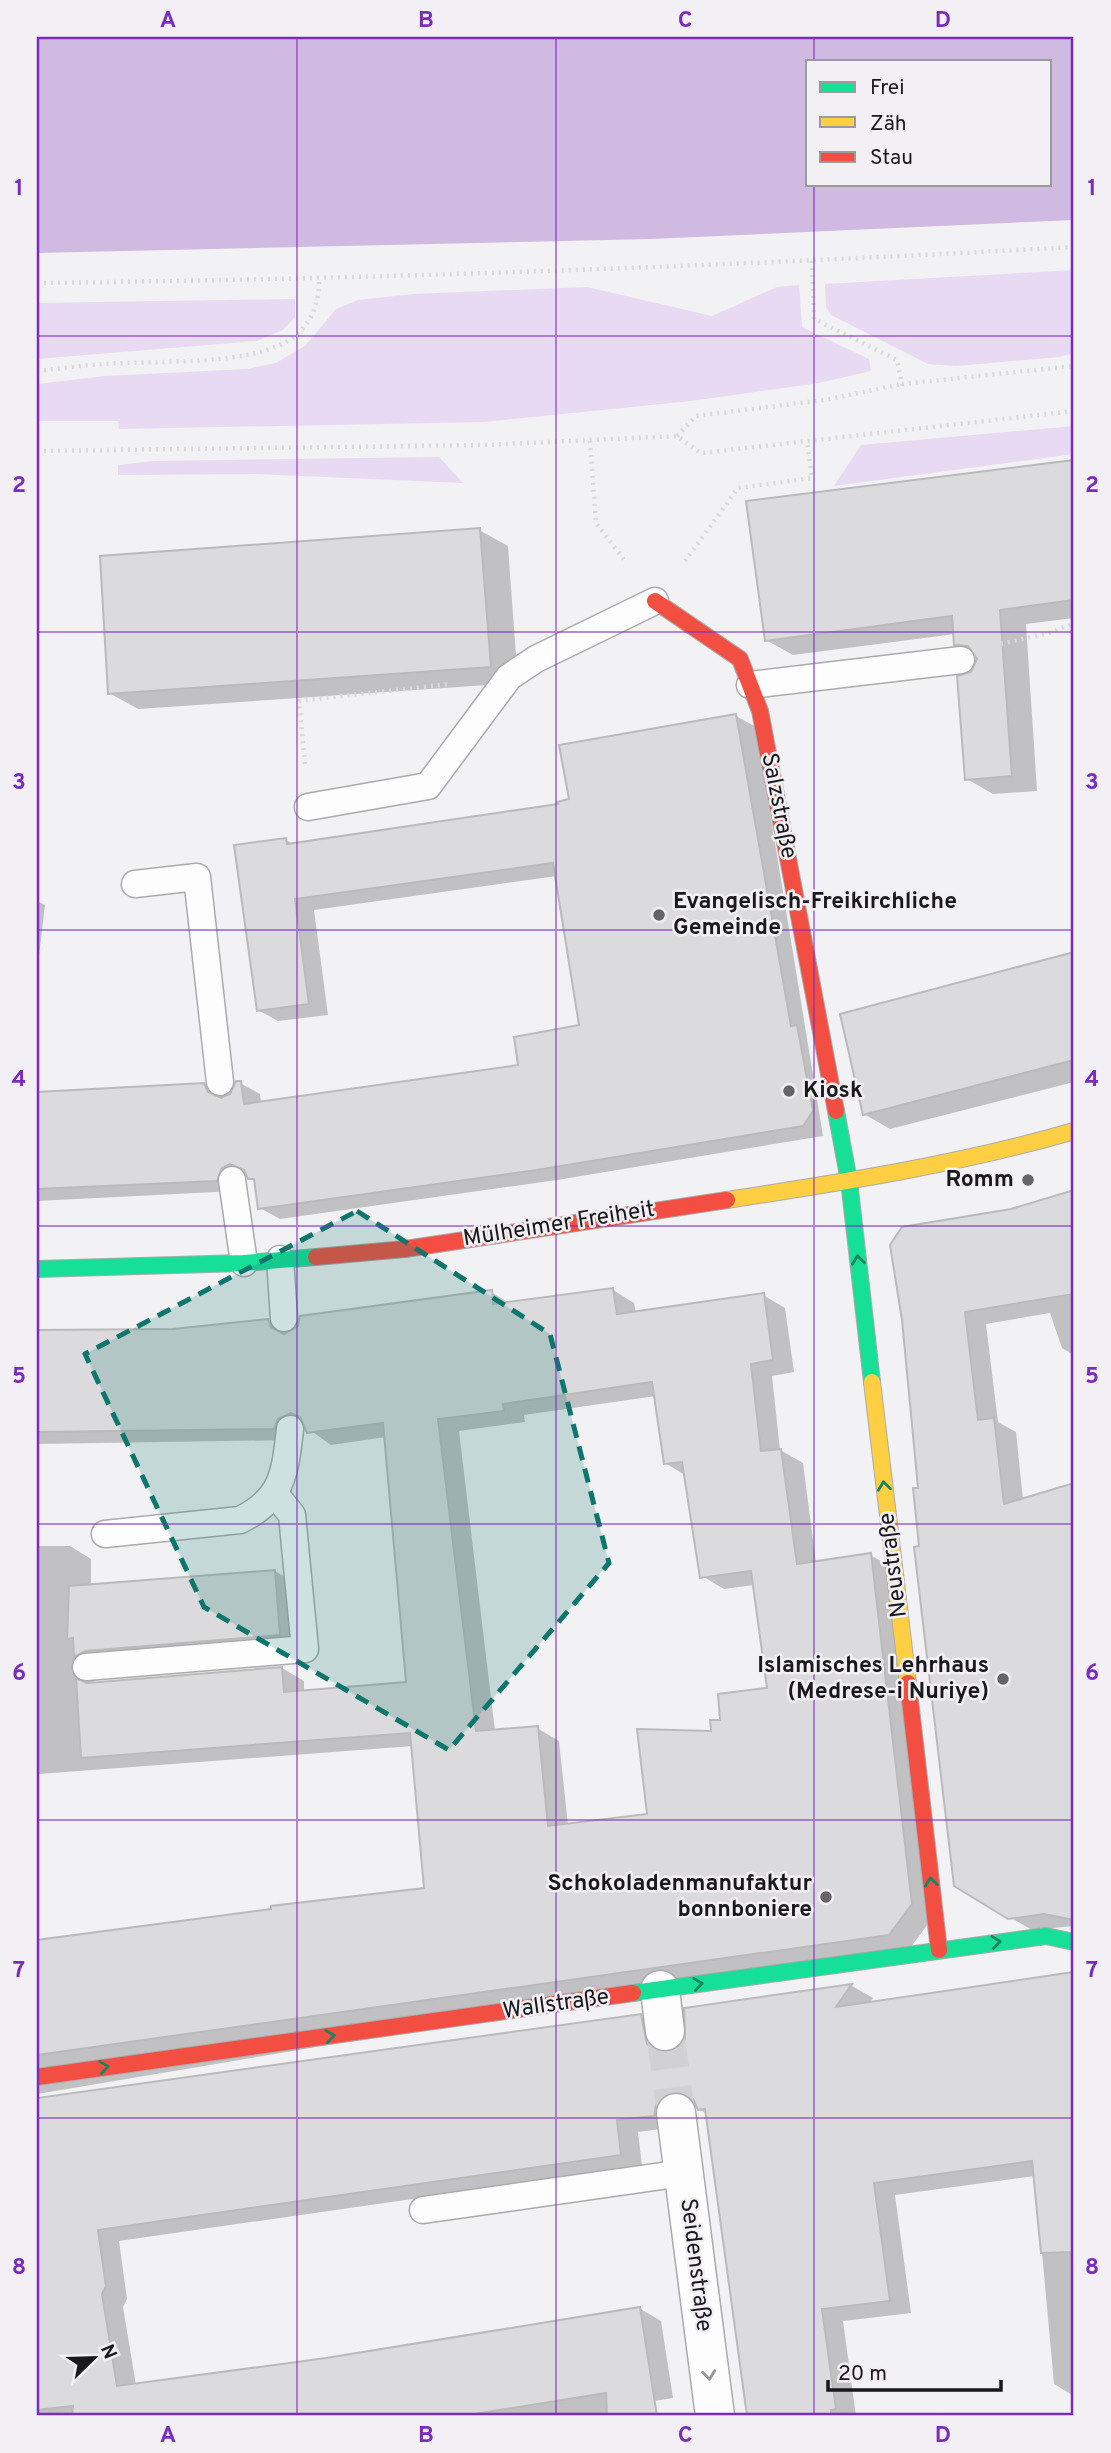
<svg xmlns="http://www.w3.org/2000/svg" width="1111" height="2453" font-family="Overpass,sans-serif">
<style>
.green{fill:#e8daf2}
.water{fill:#d0bae2;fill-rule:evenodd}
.shadow{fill:#0003;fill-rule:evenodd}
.building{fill:#dbdadc;stroke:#bbbabb;stroke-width:2;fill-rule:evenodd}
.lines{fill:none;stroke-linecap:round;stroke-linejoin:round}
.street-tunnel{stroke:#d1d0d2;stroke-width:38;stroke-dasharray:38 19;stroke-linecap:butt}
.lane-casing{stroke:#abaaac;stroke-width:29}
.street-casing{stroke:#abaaac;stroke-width:41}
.fast-casing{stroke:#abaaac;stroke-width:18}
.slow-casing{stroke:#abaaac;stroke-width:18}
.jam-casing{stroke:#abaaac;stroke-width:18}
.path{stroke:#d9d9da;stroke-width:4.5;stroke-dasharray:2 5;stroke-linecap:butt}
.lane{stroke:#fdfdfd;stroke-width:26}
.street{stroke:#fdfdfd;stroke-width:38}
.fast{stroke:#16e098;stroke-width:16}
.slow{stroke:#ffcf43;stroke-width:16}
.jam{stroke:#f24e42;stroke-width:16}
.oneway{stroke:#17865f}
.oneway2{stroke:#969697}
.marked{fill:#0f766e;fill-opacity:0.2;stroke:#0f766e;stroke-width:5;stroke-dasharray:14 9;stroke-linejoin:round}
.grid{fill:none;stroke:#7b2cbf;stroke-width:2;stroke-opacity:0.55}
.poi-dot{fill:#656466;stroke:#f2f0f4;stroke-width:2.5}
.labels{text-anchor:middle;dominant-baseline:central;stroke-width:5;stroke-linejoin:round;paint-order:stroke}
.street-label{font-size:23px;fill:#19181a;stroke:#f2f0f4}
.poi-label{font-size:23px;font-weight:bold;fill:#19181a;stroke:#f2f0f4;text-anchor:end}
.neatline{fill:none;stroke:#7b2cbf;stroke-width:2.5}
.grid-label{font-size:23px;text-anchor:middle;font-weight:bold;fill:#7b2cbf}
</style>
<rect width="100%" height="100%" fill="#f2f1f3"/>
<!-- green -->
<g class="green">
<path d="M1074,270V353L1059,357L957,366L928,364L831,315L826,307L825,284Z"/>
<path d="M799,285L802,327L869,359L871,371L819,383L691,401L484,422L119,429L118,421H37V384L106,376L247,369L276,363L305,346L336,309L358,300L414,294L587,287L712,316L777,287Z"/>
<path d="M295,299V317L283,330L257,341L37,359V303Z"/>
<path d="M1074,426V454L834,486L861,445Z"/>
<path d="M439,457L463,483L256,474L118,475V465L153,461Z"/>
</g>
<!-- water -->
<path class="water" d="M37,37H1074V220L650,239L37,253ZM808,61H1050V184H808Z"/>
<!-- shadow -->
<g class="shadow">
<path d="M1074,462V618L1026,624L1037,791L993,794L967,779L972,674L979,659L956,644L955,634L793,655L766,640L748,503Z"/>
<path d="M479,530L508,546L518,683L138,709L109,693Z"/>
<path d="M736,716L756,727L823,1136L557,1180L280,1219L260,1208L256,1182L248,1176L242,1179L236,1191L37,1201V1093L204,1085L225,1098L231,1096L240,1083L260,1094L261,1103L520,1067L581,1027L557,876L314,910L328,1015L278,1021L258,1010L286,840L293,844L560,806Z"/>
<path d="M37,901L45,905L37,973Z"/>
<path d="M1074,953V1082L890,1129L864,1114L842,1015Z"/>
<path d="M1074,1192V1355L1062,1348L1050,1313L986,1324L998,1422L1016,1432L1023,1500L1074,1485V1926L1032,1930L955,1885L921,1547L920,1489L903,1320L1012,1211Z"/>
<path d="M613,1290L634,1303L636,1313L763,1295L785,1308L794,1372L772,1376L780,1450L803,1463L816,1563L870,1555L892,1567L933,1917L911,1947L37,2094V1942L426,1890L413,1746L39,1774L37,1818V1546H70L91,1559V1586L275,1571L297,1584L301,1647L93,1672L94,1684L282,1668L304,1681V1692L408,1683L386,1437L331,1445L307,1428L299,1431L296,1440L37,1444V1332L173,1331L268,1321L288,1333L491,1292L511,1304ZM656,1396L665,1463L685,1475L702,1576L724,1589L754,1585L769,1689L722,1721L649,1816L568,1825L559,1741L537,1728L495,1731L459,1431L525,1422L524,1415Z"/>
<path d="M1074,1974V2396L1054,2384L1035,2176L895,2195L911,2313L843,2321L856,2416H748L707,2114L699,2109L696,2103L685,2107L676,2127L638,2132L642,2166L119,2241L127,2299L123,2307L136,2385L326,2360L639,2308L661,2321L673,2398L617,2407L618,2416H37V2094L40,2100L641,2016L662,2028L668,2054L680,2049L687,2039L686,2009L852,1986L873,1998L869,2004Z"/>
</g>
<!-- building -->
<g class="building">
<path d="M1074,460V600L1000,610L1012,776L965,780L957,676L971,672L977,659L968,646L954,645L952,616L765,641L746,501Z"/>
<path d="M480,528L491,667L108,694L100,556Z"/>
<path d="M736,714L791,1026L797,1025L813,1111L803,1126L537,1170L258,1209L254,1179H248L244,1170L230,1164L222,1168L217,1181L37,1189V1092L204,1083L208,1092L221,1098L230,1094L236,1081H241L244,1104L518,1065L514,1037L579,1025L553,863L295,899L309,1004L257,1011L234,845L286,838L287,844L558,804L557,802L569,799L559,745Z"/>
<path d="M1074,952V1060L863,1115L840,1014Z"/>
<path d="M1074,1190V1294L965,1312L978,1420L994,1418L1004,1504L1074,1483V1920L1044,1914L1008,1919L954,1886L914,1547L919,1546L913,1488H918L902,1320L890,1245L902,1227L1011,1209Z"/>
<path d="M613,1288L617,1314L764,1293L773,1360L751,1364L761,1451L781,1449L797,1564L871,1553L912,1904L889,1935L37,2055V1940L271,1909V1906L424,1888L410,1733L81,1758L76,1678L87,1683L282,1667L284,1692L406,1682L383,1423L307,1433L300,1417L291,1413L278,1419L274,1429L37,1432V1330L173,1329L268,1319L271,1327L284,1334L298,1326L300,1316L492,1290L493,1304ZM652,1382L664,1464L682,1462L700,1578L751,1571L767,1688L718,1694L720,1720H710L711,1731L637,1729L647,1814L548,1826L538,1726L476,1731L438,1419L504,1411L503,1404Z"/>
<path d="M275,1570L280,1635L85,1651L74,1657L73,1638L67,1639L69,1586Z"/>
<path d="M1074,1972V2252L1041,2253L1032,2161L874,2183L890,2301L822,2309L836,2409L831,2410V2416H747L705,2109L698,2110L693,2099L685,2093L674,2091L662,2096L656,2105L654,2116L617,2120L621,2155L98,2230L106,2286L102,2294L117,2386L326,2358L640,2307L657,2416H607L606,2393L462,2416H72L73,2406L37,2410V2098L641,2014L647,2044L656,2051L667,2053L679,2048L685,2039L684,2008L852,1984L836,2007Z"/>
</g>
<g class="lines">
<!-- street-tunnel -->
<path class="street-tunnel" d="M665,2031L676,2113"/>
<!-- lane casing -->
<g class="lane-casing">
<g id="lane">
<path d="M750,685L961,660"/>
<path d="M308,807L428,786L509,677L536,659L655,601"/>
<path d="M135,884L197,877L220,1082"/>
<path d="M232,1180L244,1263"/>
<path d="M280,1259L284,1318"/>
<path d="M105,1534L240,1520C283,1499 285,1473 290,1429"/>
<path d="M86,1667L305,1649L292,1515L275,1494"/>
<path d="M423,2210L683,2173"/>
</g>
</g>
<!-- street casing -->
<g class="street-casing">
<g id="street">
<path d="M660,1990L665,2031"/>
<path d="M676,2113L715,2416"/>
</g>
</g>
<!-- fast casing -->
<g class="fast-casing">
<g id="fast">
<path d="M836,1111L849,1181L872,1382"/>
<path d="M37,1269L244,1263L316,1257"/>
<path d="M633,1993L1046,1936L1074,1942"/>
</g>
</g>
<!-- slow casing -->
<g class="slow-casing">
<g id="slow">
<path d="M727,1200C844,1182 961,1164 1074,1131"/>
<path d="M872,1382L908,1683"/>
</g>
</g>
<!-- jam casing -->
<g class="jam-casing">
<g id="jam">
<path d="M655,601L740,659L760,711L836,1111"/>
<path d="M316,1257L405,1249L727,1200"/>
<path d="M908,1683L939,1950"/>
<path d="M37,2077L633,1993"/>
</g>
</g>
<!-- path -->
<g class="path">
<path d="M812,261L814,319L897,360L902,384L1074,366"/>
<path d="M37,283C383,279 729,266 1074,247"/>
<path d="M37,371C60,369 83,365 106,364C155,360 258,367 295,336C313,321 319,302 319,280"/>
<path d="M677,436L696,416L824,400L902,384"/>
<path d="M590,441L596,523L625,561"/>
<path d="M37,451L484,445L677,436L701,453L1074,411"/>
<path d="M685,561L738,488L812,478L807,441"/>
<path d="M1001,644L1049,633L1074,623"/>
<path d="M305,764L299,701L449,684"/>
</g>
<!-- lane -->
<use href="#lane" class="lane"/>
<!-- street -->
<use href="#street" class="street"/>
<!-- fast -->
<use href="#fast" class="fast"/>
<!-- slow -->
<use href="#slow" class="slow"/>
<!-- jam -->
<use href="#jam" class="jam"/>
</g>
<!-- one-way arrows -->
<defs><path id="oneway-chevron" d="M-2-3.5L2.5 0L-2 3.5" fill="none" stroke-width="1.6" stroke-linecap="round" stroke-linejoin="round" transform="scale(1.75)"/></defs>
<g class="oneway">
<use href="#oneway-chevron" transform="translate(858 1260) rotate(-97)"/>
<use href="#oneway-chevron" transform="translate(884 1486) rotate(-97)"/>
<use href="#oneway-chevron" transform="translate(931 1882) rotate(-97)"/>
<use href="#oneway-chevron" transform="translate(996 1942) rotate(-7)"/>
<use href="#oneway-chevron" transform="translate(698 1984) rotate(-8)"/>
<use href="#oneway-chevron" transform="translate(330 2036) rotate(-8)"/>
<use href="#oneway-chevron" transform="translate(104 2067) rotate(-8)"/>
</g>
<use class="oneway2" href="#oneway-chevron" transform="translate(709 2375) rotate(83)"/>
<!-- marked area -->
<path class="marked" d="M357,1211L550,1334L609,1563L449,1750L204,1607L85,1354Z"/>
<!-- grid -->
<path class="grid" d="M297,37V2416M556,37V2416M814,37V61M814,184V2416M37,336H1074M37,632H1074M37,930H1074M37,1226H1074M37,1524H1074M37,1820H1074M37,2118H1074"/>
<!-- markers -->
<g class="poi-dot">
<circle cx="659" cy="915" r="7"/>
<circle cx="789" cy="1091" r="7"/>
<circle cx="1028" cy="1180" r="7"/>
<circle cx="1003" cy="1679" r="7"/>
<circle cx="826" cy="1897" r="7"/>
</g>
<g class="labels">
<!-- street labels -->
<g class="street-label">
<text transform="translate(778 806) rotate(79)">Salzstraße</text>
<text transform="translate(559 1225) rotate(-9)">Mülheimer Freiheit</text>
<text transform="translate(894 1565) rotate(-97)">Neustraße</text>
<text transform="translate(556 2005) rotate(-8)">Wallstraße</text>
<text transform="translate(695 2265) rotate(83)">Seidenstraße</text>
</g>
<!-- poi labels -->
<g class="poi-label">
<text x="673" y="902" text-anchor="start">Evangelisch-Freikirchliche<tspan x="673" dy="26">Gemeinde</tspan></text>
<text x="803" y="1091" text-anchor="start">Kiosk</text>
<text x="1014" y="1180">Romm</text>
<text x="989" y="1666">Islamisches Lehrhaus<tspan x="989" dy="26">(Medrese-i Nuriye)</tspan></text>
<text x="812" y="1884">Schokoladenmanufaktur<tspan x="812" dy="26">bonnboniere</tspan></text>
</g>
</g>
<!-- border -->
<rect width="1111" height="2453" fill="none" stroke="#f2f0f4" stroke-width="77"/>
<!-- legend -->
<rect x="806" y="60" width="245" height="126" fill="#f2f0f4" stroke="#9b9a9d" stroke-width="2"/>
<rect x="820" y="82" width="35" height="10" fill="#16e098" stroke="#9b9a9d" stroke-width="2"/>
<text x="870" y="94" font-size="21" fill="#19181a">Frei</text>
<rect x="820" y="117" width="35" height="10" fill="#ffcf43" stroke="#9b9a9d" stroke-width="2"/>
<text x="870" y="130" font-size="21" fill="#19181a">Zäh</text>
<rect x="820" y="152" width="35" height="10" fill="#f24e42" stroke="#9b9a9d" stroke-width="2"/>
<text x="870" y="164" font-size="21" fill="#19181a">Stau</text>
<!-- north arrow -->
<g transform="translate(94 2358) rotate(67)" stroke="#f2f0f4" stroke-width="5" paint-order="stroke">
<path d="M0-5L12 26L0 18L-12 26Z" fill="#19181a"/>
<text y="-10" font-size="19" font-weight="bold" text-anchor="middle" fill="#19181a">N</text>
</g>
<!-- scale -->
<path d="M828 2380v10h173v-10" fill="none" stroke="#19181a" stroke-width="3.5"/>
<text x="838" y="2380" font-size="21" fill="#19181a" stroke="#f2f0f4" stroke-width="5" paint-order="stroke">20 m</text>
<rect x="38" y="38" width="1034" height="2376" class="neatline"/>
<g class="grid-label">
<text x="168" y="27">A</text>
<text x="426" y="27">B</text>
<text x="685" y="27">C</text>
<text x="943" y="27">D</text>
<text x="19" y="195">1</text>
<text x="1092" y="195">1</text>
<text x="19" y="492">2</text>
<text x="1092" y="492">2</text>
<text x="19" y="789">3</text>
<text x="1092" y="789">3</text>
<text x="19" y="1086">4</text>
<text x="1092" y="1086">4</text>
<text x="19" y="1383">5</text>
<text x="1092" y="1383">5</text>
<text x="19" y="1680">6</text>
<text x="1092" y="1680">6</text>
<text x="19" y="1977">7</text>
<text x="1092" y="1977">7</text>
<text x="19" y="2274">8</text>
<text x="1092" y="2274">8</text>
<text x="168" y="2442">A</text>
<text x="426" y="2442">B</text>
<text x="685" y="2442">C</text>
<text x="943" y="2442">D</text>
</g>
</svg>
